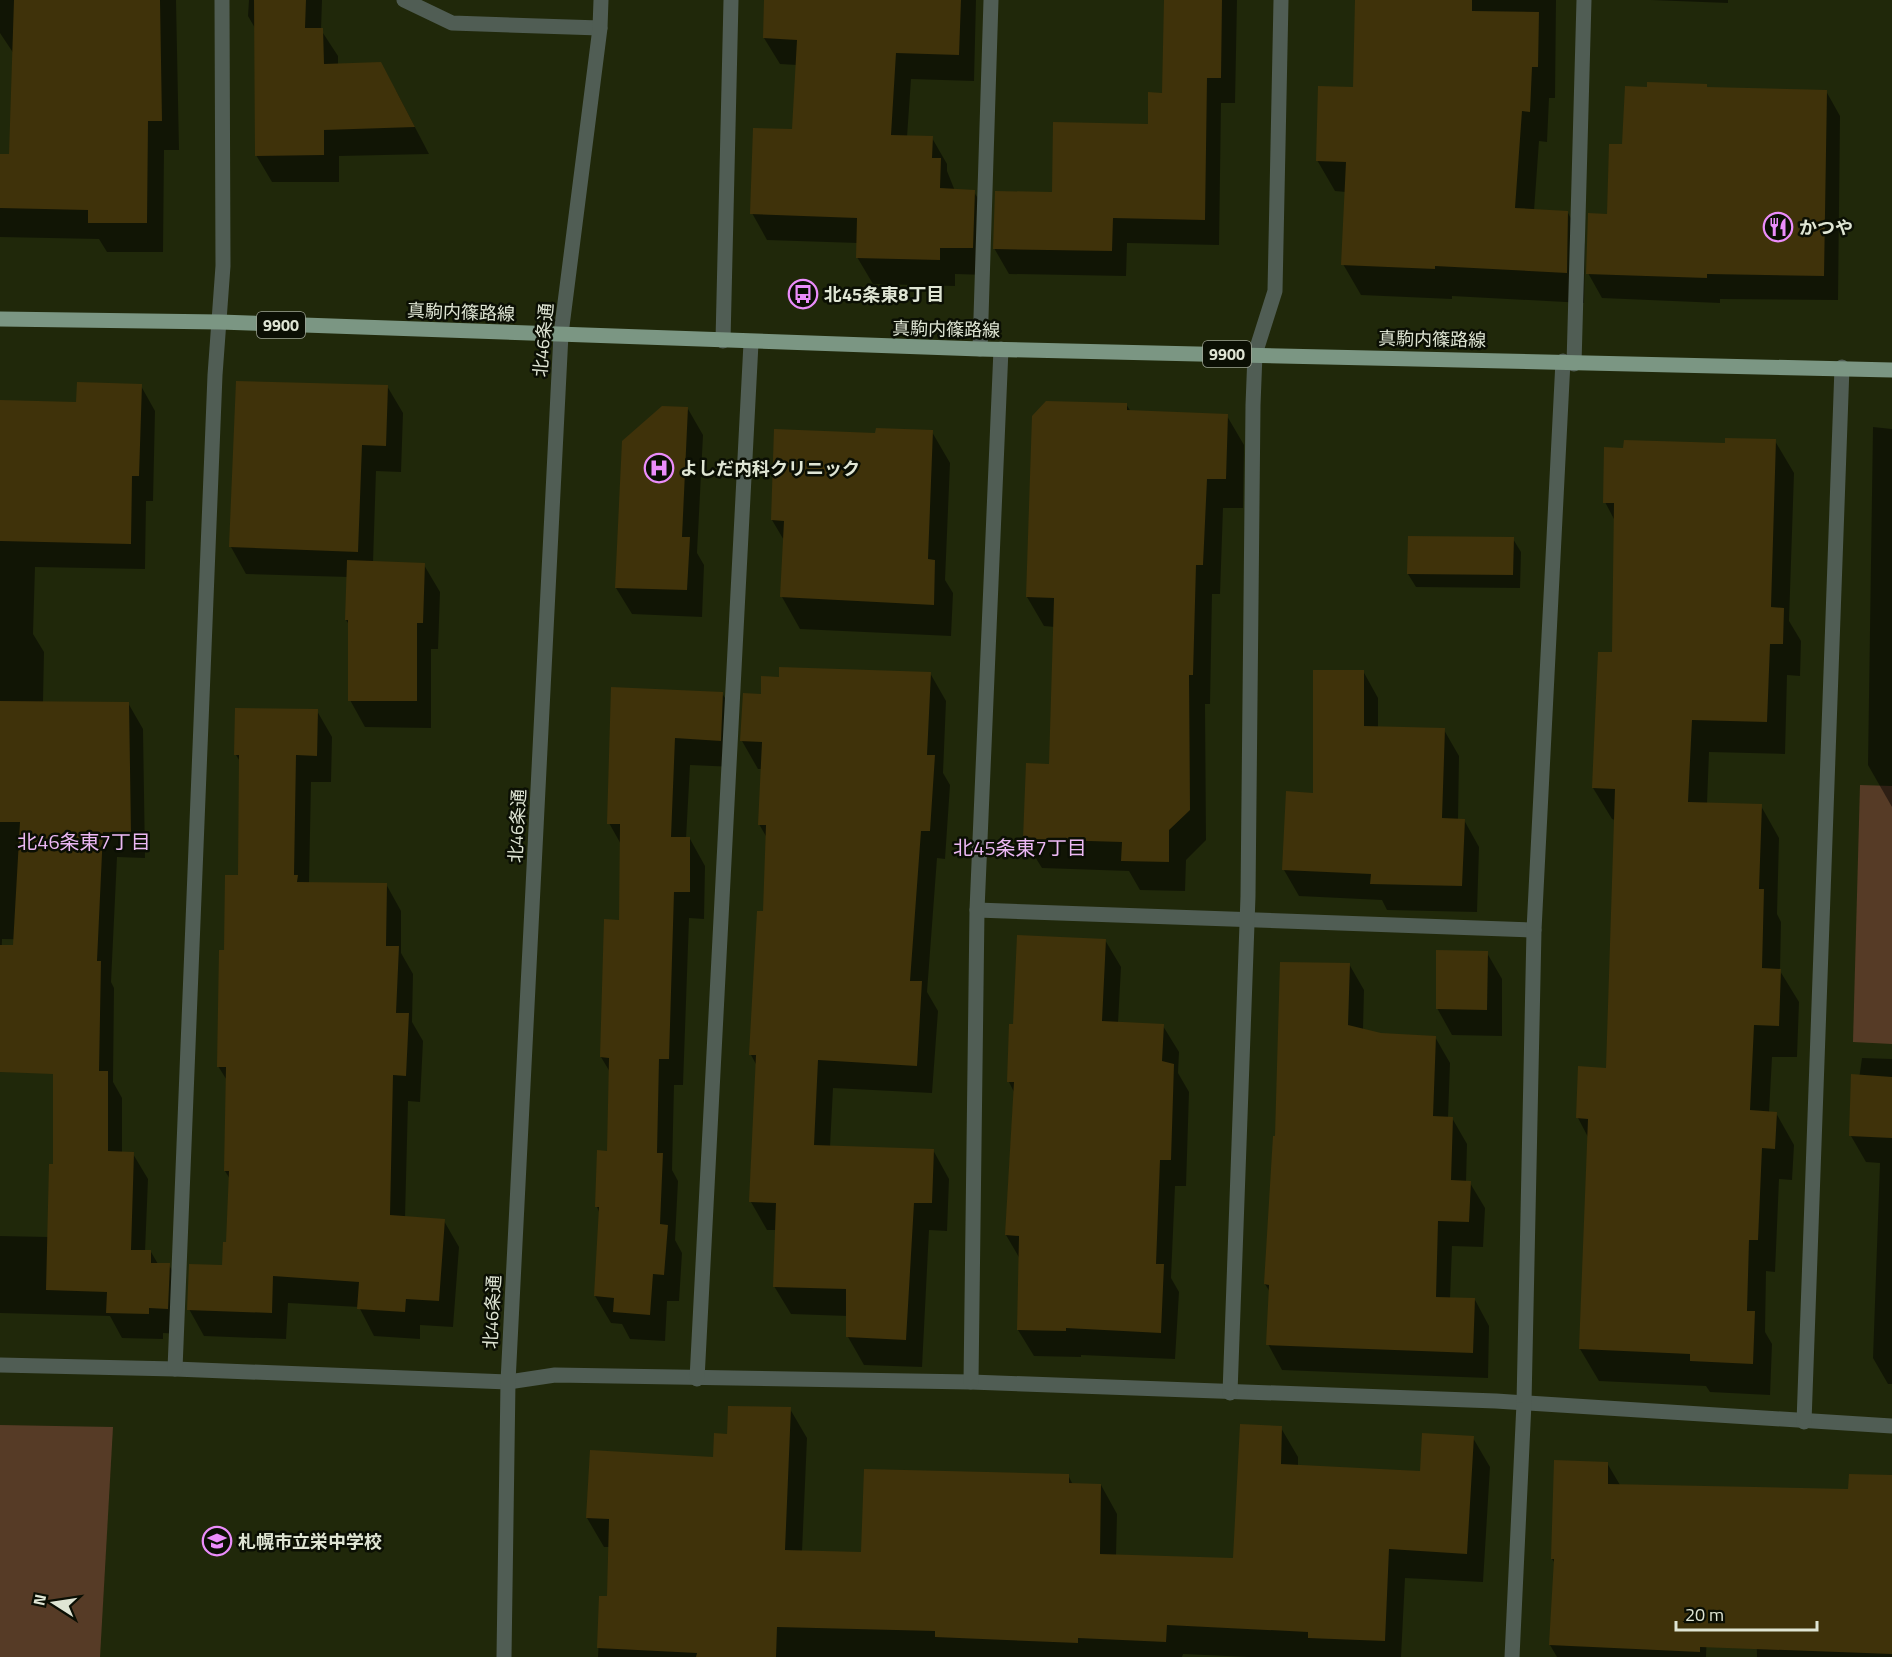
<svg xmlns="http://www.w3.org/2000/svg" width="1892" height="1657" font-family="'Titillium Web','Noto Sans JP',sans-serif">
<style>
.green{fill:#563b26}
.shadow{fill:#0007}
.building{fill:#3f320a}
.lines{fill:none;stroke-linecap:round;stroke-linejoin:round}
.minor{stroke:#505d54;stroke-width:15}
.major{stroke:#7b9683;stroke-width:15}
.labels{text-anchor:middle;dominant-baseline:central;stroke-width:5;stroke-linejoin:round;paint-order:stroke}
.shield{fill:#0b0f04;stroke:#9fa596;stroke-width:1.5}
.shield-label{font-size:16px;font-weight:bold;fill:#dfe5d4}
.poi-label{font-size:18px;font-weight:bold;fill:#dfe5d4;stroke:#0b0f04;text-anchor:start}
.street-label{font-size:18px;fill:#dfe5d4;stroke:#0b0f04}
.neighbourhood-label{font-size:20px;fill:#ecb8f4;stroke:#0b0f04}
</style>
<rect width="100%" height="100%" fill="#20280a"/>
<!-- green -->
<g class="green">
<path d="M1860,785L1892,786V1044L1853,1042Z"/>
<path d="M0,1425L113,1427L100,1657H0Z"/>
</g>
<!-- shadow -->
<g class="shadow">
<path d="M0,0H176L179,150H164L163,252H107L99,239L0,237V156H10L14,54L0,33Z"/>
<path d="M249,0H322L321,30L338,56V65L396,91L429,154L339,156V182H272L256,155L255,28L248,16Z"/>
<path d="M766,0H976L974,81L911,79L907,137L932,138L947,164V171L955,191L974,192L990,218L988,275L955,274V286L873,284L857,257L858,243L767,240L752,213L794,131L797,65L780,64L764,38Z"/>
<path d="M1166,0H1237L1235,103H1221L1219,245L1127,243L1126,276L1009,274L994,248L1054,193L1149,126L1164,94Z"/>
<path d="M1357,0H1556L1555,98H1549L1547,142L1539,141L1534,211L1568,213L1585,244L1584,303L1452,296V299L1361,295L1343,264L1346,192L1335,191L1317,160L1355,88Z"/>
<path d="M1651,0H1728V3Z"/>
<path d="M1708,88L1826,91L1840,116L1838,300L1720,299V303L1602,298L1588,273L1609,215L1624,146Z"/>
<path d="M237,383L387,386L403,413L401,472L376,471L373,563L424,565L440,592L438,649H431V728L365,727L350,700V626L346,620L348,577L246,574L231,547Z"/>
<path d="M141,386L155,411L153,501H146L145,569L35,567L33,634L44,652L43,702L128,703L143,729L145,858L117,857L111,982L114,988L113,1082L122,1098V1153L133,1154L148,1179L145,1252H151L158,1264L169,1265L183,1290L182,1334L163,1333V1339L122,1338L110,1316L0,1313V1236L49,1237L55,1166L53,1074L56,940L2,939L0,1001V401L77,404Z"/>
<path d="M1126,404L1131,412L1227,416L1244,445L1243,508H1223L1220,594H1212L1210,704H1205L1206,840L1186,860L1185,891L1140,890L1129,871L1042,868L1024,839L1051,765L1055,627L1044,626L1027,597Z"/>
<path d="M688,409L703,435L697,553L704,565L702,617L632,614L616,588Z"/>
<path d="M1873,427L1892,429V807L1868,765Z"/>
<path d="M775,430L877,435L932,432L950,463L945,580L953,593L951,636L800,629L782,597L785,542L772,520Z"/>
<path d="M1775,441L1794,473L1789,621L1801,641L1800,676L1787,675L1785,754L1709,752L1707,804L1761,806L1779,838L1777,914L1781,922L1780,971L1799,1002L1797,1057H1772L1769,1113H1776L1794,1145L1792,1180L1779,1179L1775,1272L1766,1271L1765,1332L1772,1344L1770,1395L1710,1392L1706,1386L1599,1381L1580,1349L1588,1137L1578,1118L1607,1069L1615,820L1612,819L1593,788L1614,654L1615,521L1605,502L1727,444Z"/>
<path d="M1513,539L1521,552L1520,588L1416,587L1408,574Z"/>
<path d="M1363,671L1378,698V728L1444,730L1459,756L1458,820H1464L1479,847L1477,912L1387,910L1382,900L1299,896L1284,870Z"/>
<path d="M930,673L946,701L943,773L950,785L945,859L937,858L927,992L938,1011L932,1093L833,1088L830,1147L933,1150L949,1179L947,1231L929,1230L922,1367L864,1365L848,1337V1316L791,1314L774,1286L777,1230H767L751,1202L757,1066L751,1055L765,913L767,838L759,824L762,769H758L742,741L744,694L762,695L780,678Z"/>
<path d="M613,688L722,693L738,720L735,767L690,765L686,839H690L705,866L704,919L689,918L683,1085H674L672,1170L678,1181L675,1240L682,1253L679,1301H667L665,1341L630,1339L622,1324L611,1323L595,1296L600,1214L597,1207L608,1152L610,1072L601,1057L621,921L622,846L609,823Z"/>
<path d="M317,711L332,737L331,782H311L309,883L386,884L401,911V953L413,974L412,1022L423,1041L420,1102L408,1101L405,1218L444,1221L459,1247L453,1327L420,1325V1339L374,1336L359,1307L288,1303L286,1339L204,1336L189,1309L223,1266L228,1243L230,1179L225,1171L228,1082L218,1066L225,951L240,877L241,763L236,755Z"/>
<path d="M1105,940L1121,967L1118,1023L1163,1026L1179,1052L1178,1073L1189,1092L1186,1186H1175L1171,1278L1179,1292L1175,1359L1081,1355V1357L1034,1356L1018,1330L1020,1259L1006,1235L1014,1092L1009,1082L1014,1026Z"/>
<path d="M1487,953L1502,979V1036L1452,1035L1437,1008Z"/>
<path d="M1349,964L1364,990L1363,1030L1381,1035L1435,1037L1450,1063L1448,1118H1452L1467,1144L1466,1182L1470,1183L1485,1208L1483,1247L1452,1246L1450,1299L1475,1300L1489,1326L1488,1378L1282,1370L1268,1344L1270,1292L1265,1284L1277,1137Z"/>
<path d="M1862,1058L1892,1059V1384H1888L1873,1358L1880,1163L1866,1162L1851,1136Z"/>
<path d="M790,1409L807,1438L802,1552L862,1554L1068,1475L1073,1485H1101L1117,1514L1116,1556L1234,1560L1281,1428L1298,1457V1466L1422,1473L1473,1438L1490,1467L1483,1582L1405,1578L1401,1657H1249L1183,1654L1182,1657H598L601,1598H609L610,1547H604L587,1518L715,1459L729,1435Z"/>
<path d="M1607,1463L1620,1485L1850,1491L1892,1476V1657H1757L1755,1578L1709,1577L1706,1657H1557L1550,1645L1556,1565L1552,1559Z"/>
</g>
<!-- building -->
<g class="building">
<path d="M14,0H160L162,121H148L147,223H88V210L0,208V154H9Z"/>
<path d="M254,0H306L305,28H323L324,64L381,62L415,127L324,130V155L255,156Z"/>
<path d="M764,0H961L959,55L896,53L891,135L933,136L932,158H941L940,188L975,190L973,248H940V260L856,258L857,218L750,214L753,128L792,129L797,40L763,38Z"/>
<path d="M1164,0H1222L1221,78H1207L1205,220L1113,218L1112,251L993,249L995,191L1052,192L1053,122L1148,124V92L1162,93Z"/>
<path d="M1355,0H1472V11L1539,12L1538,67H1532L1530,112L1522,111L1515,208L1568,211L1567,273L1435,266V269L1341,265L1346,162L1316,161L1318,86L1353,87Z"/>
<path d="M1647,82L1707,84V87L1827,90L1824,276L1707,274V278L1586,274L1588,213L1607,214L1609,144H1622L1625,86L1647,87Z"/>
<path d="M236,381L388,385L386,446L362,445L358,552L229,547Z"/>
<path d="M77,382L142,384L139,476H132L131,544L0,541V400L76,402Z"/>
<path d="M1046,401L1127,403V410L1228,414L1226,479H1207L1203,565H1196L1193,675H1189L1190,810L1169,830V862L1121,861L1122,842L1023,839L1026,763L1049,764L1054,598L1026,597L1032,416Z"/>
<path d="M662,406L688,407L682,537H690L687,590L615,588L622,441Z"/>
<path d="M876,428L933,430L928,559L935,560L934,605L780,597L784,521L771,520L774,429L875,433Z"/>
<path d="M1725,438L1776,439L1771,607L1784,608L1783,644H1770L1767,722L1692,720L1688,802L1762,804L1759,889H1764L1762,968L1781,969L1779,1026L1754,1025L1750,1110L1777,1112L1775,1149L1762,1148L1758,1240H1749L1747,1311H1755L1753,1364L1690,1361V1354L1579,1349L1588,1119L1576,1118L1578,1066L1606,1068L1615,789L1592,788L1598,652H1612L1614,503H1603L1604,447L1623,448L1624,440L1725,443Z"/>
<path d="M1408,536L1514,537L1513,575L1407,574Z"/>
<path d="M347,560L425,563L423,623H417V701H348V620H345Z"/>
<path d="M779,667L931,672L927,755H935L930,831H921L910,981H922L917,1066L818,1060L814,1145L934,1149L932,1203H914L906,1340L846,1337V1289L773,1287L776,1203L749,1202L756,1055H749L757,911H763L766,825H758L762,742L740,741L743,693L761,694V676L779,677Z"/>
<path d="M1313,670H1364V726L1445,728L1442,818L1465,819L1462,886L1370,884L1371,874L1282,870L1286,791L1313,793Z"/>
<path d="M611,687L723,692L721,741L675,738L671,837H690V892H674L669,1059H659L657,1153H663L660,1224L668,1225L664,1275L653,1274L650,1315L613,1312L614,1298L594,1296L599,1207H595L597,1150L607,1151L609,1058L600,1057L604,919L619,920L620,824H607Z"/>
<path d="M0,701L129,702L131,833L103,832L97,961H101L99,1071H108V1151L134,1152L131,1250H151V1263H170L168,1309L149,1308V1314L106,1313L107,1292L46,1290L49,1164H53V1074L0,1072V945H13L20,822H0Z"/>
<path d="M235,708L318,709L317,756L296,755L294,875H298L297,882L387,883L386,946H399L396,1013H409L406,1076L393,1075L390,1215L445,1219L439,1301L406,1299L405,1312L357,1309L359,1282L273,1276L272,1313L187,1310L189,1264L222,1265L223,1242H226L229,1171H224L226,1067H217L219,950H224L225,875H238L239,755H234Z"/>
<path d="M1017,935L1106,939L1102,1021L1164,1024L1162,1061L1174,1064L1171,1160H1160L1156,1264H1164L1161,1333L1066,1328V1331L1017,1330L1019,1236L1005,1235L1014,1082H1007L1009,1024H1013Z"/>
<path d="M1436,950L1488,951L1487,1010L1436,1009Z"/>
<path d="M1280,962L1350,963L1348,1025L1381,1033L1436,1036L1433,1116L1453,1117L1451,1180L1471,1181L1469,1222L1438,1221L1436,1297L1475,1298L1473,1353L1266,1345L1269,1285L1264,1284L1273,1136H1275Z"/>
<path d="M1851,1074L1892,1077V1138L1849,1136Z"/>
<path d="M728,1406L791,1407L785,1550L861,1552L864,1469L1069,1474V1483L1101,1484L1100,1554L1233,1558L1240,1424L1282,1426L1281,1464L1420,1471L1422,1433L1474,1436L1467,1554L1389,1549L1385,1641L1308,1638V1632L1167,1625L1166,1642L1078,1638V1643L935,1637V1631L777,1627L776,1657H696L697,1653L597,1648L599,1596H607L609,1519L586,1518L590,1450L713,1457L714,1433L727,1434Z"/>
<path d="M1554,1460L1608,1462V1484L1848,1489L1849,1474L1892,1475V1654L1700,1647V1652L1549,1645L1554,1559H1551Z"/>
</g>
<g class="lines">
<!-- minor -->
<g class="minor">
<path d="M404,0L452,23L600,28"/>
<path d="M723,341L731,0"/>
<path d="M980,349L991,0"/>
<path d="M1574,364L1584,0"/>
<path d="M977,910L1534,930"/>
<path d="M0,1365L175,1369L508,1382L555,1375L971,1382L1496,1401L1892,1426"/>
<path d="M175,1369L215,375L223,266L222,0"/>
<path d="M697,1379L751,343"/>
<path d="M971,1382L977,910L1001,349"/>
<path d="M1230,1393L1248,896L1253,405L1255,354L1275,291L1281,0"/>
<path d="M1804,1422L1842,367"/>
<path d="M504,1657L508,1382L561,334L600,28L601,0"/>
<path d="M1512,1657L1524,1403L1534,930L1563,361"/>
</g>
<!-- major -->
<path class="major" d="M0,319L220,322L980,349L1892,370"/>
</g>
<!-- icons -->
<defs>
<g id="restaurant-ring" transform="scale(1.5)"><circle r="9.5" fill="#0b0f04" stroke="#eb8dfb" stroke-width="1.5"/><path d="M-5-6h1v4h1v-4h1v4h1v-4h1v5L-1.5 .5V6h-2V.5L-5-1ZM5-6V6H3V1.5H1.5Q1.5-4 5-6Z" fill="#eb8dfb"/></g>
<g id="bus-ring" transform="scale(1.5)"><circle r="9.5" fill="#0b0f04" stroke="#eb8dfb" stroke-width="1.5"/><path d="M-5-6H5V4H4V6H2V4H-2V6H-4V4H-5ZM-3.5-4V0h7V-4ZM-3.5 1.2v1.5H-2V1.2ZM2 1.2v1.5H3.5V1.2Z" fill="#eb8dfb"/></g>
<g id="hospital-ring" transform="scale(1.5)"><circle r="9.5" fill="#0b0f04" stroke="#eb8dfb" stroke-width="1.5"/><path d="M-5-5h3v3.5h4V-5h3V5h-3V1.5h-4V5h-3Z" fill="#eb8dfb"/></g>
<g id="school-ring" transform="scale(1.5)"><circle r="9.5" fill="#0b0f04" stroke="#eb8dfb" stroke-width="1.5"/><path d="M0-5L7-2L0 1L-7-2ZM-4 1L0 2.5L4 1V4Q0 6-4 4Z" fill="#eb8dfb"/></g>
</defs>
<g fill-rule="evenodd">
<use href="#restaurant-ring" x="1778" y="227"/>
<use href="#bus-ring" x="803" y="294"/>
<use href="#hospital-ring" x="659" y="468"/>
<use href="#school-ring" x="217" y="1541"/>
</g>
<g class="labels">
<!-- shield labels -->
<g class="shield">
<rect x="257" y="312" width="48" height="26" rx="4.5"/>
<rect x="1203" y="341" width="48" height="26" rx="4.5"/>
</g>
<g class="shield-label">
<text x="281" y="325">9900</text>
<text x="1227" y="354">9900</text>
</g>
<!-- poi labels -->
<g class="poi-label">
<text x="1799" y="227">かつや</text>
<text x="824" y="294">北45条東8丁目</text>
<text x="680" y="468">よしだ内科クリニック</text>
<text x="238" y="1541">札幌市立栄中学校</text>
</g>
<!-- street labels -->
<g class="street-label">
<text transform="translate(461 312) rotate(2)">真駒内篠路線</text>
<text transform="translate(946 329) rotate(1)">真駒内篠路線</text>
<text transform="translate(1432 339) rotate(1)">真駒内篠路線</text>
<text transform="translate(543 340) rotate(-85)">北46条通</text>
<text transform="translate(517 826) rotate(-87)">北46条通</text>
<text transform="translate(492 1312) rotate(-87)">北46条通</text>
</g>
<!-- neighbourhood labels -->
<g class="neighbourhood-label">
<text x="84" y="841">北46条東7丁目</text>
<text x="1020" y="847">北45条東7丁目</text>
</g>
</g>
<!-- north arrow -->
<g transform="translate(54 1603) rotate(282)" stroke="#0b0f04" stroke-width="4.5" paint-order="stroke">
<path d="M0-4.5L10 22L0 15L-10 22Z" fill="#dfe5d4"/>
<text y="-9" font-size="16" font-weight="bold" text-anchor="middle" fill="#dfe5d4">N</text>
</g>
<!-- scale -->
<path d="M1676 1621v9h141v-9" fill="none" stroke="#dfe5d4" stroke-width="3"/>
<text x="1685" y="1621" font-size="18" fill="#dfe5d4" stroke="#0b0f04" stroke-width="4.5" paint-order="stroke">20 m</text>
</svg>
